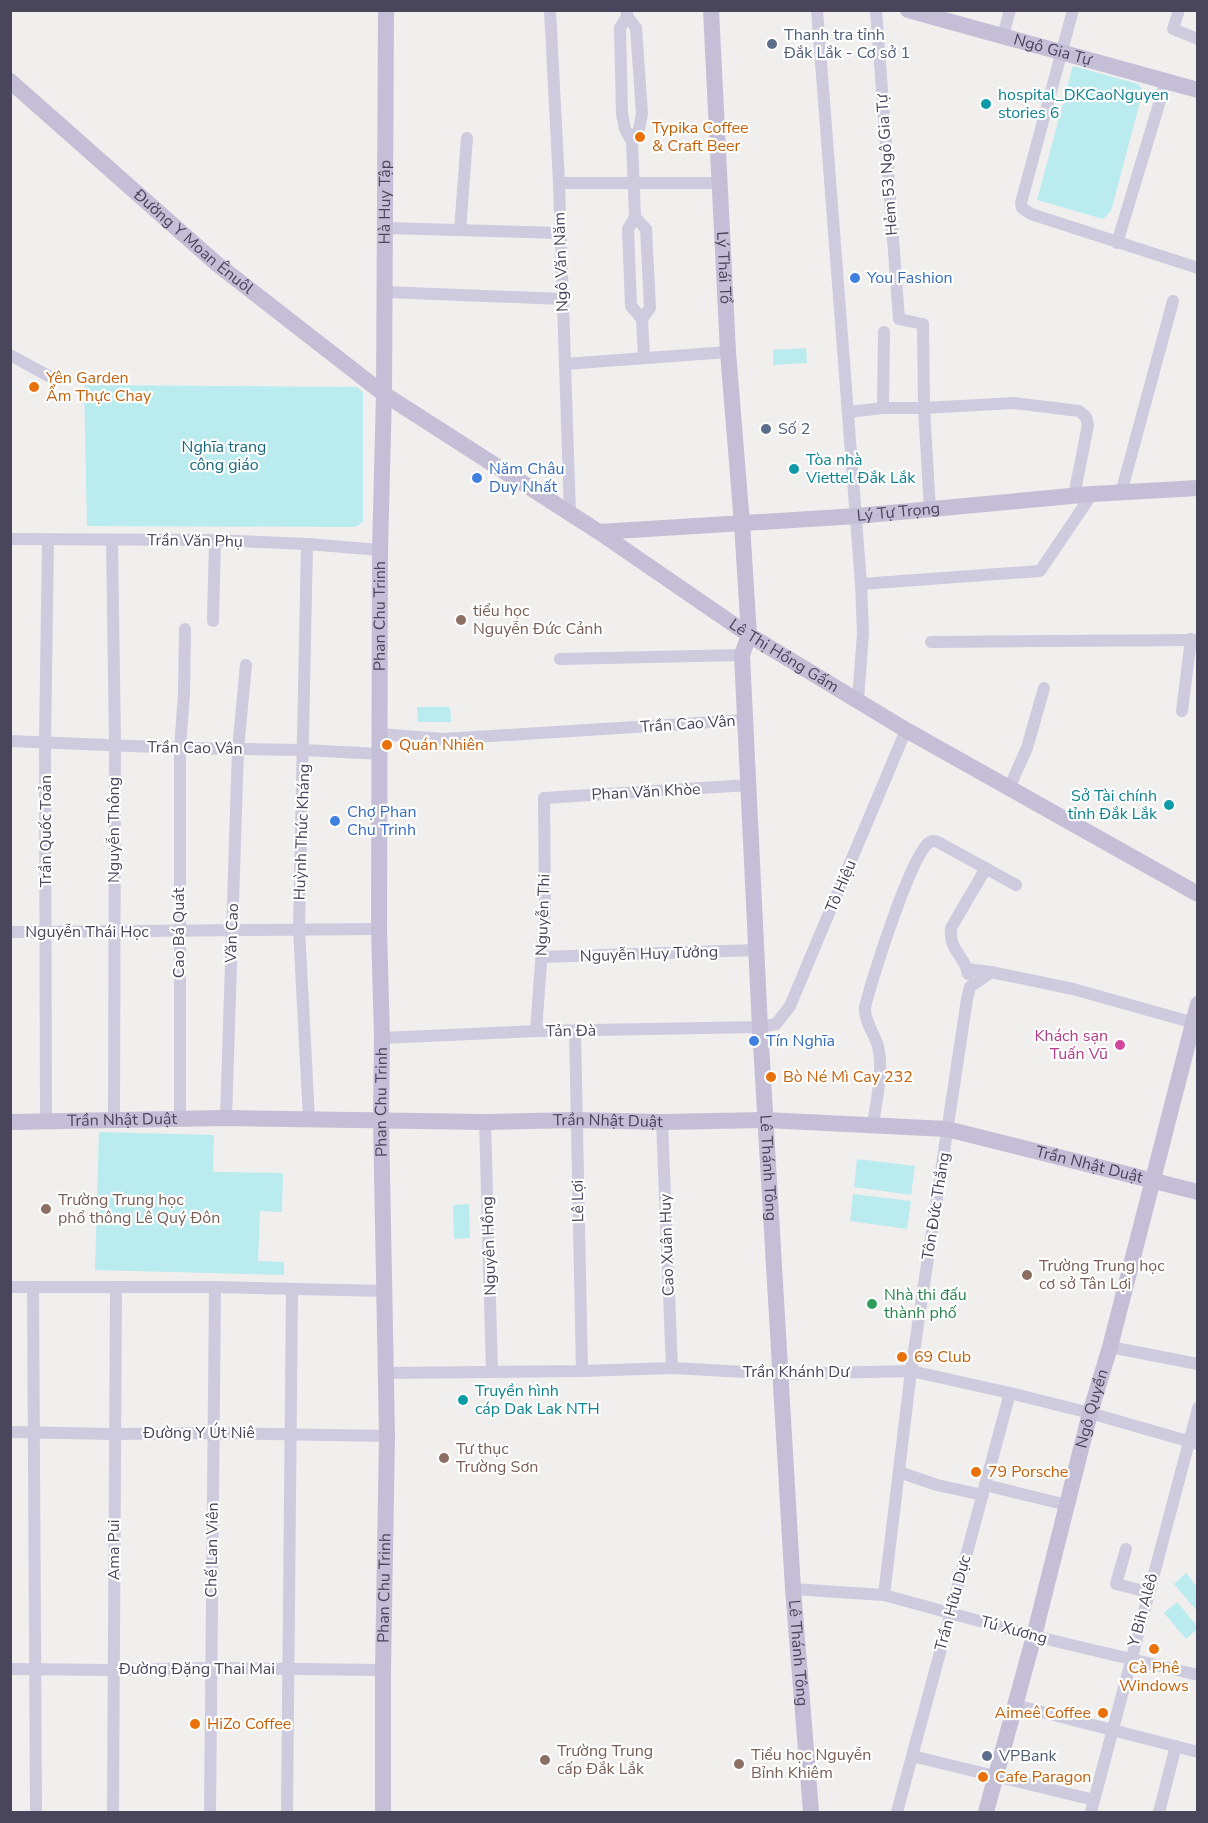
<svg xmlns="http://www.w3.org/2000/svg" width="1208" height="1823" font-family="'Nunito Sans',sans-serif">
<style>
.green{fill:#baebef}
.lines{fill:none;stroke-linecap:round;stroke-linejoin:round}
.street{stroke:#cecbde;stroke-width:12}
.secondary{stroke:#c4bfd6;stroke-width:16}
.service-dot{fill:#5c6f8a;stroke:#fff;stroke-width:2}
.culture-dot{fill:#0f9aa8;stroke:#fff;stroke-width:2}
.food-dot{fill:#e8710a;stroke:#fff;stroke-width:2}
.shop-dot{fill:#3f7fe0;stroke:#fff;stroke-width:2}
.education-dot{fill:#8d6e63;stroke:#fff;stroke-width:2}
.hotel-dot{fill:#d1479c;stroke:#fff;stroke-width:2}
.leisure-dot{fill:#2e9e5b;stroke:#fff;stroke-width:2}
.labels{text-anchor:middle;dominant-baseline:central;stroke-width:4.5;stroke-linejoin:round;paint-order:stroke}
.service-label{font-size:16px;fill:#4e5e75;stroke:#fff;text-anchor:start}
.street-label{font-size:16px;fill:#49455a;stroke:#fff}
.culture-label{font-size:16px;fill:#0d838f;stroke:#fff;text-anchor:start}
.food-label{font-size:16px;fill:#c56008;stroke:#fff;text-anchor:start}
.shop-label{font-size:16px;fill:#366cbe;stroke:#fff;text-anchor:start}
.park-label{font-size:16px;fill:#16697c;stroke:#fff}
.education-label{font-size:16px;fill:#785e54;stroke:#fff;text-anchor:start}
.hotel-label{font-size:16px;fill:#b23c85;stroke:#fff;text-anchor:end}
.leisure-label{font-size:16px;fill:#27864d;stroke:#fff;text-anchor:start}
</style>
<rect width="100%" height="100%" fill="#f0efed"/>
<!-- green -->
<g class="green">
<path d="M1073,66L1138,84L1143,91L1111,211L1103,219L1037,200Z"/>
<path d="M806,348L807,363L773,365V350Z"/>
<path d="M84,385L357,387L363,392V522L355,527L87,526Z"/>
<path d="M417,707H450L451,722H418Z"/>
<path d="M99,1132L214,1135L213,1172L283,1173L282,1212L260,1211L258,1261L284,1262V1275L95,1270Z"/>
<path d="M857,1159L915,1166L911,1195L854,1187Z"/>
<path d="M853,1194L911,1201L907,1229L850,1221Z"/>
<path d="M469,1204L470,1238L454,1239L453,1205Z"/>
<path d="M1186,1573L1197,1587L1196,1610L1174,1584Z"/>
<path d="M1177,1602L1197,1626V1629L1186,1639L1164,1613Z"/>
</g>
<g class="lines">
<!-- street -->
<g class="street">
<path d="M550,10L559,183L570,514"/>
<path d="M627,10V16L620,28L622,114L625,129L632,142L635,217L628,229L631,306L642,319L644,358"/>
<path d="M817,10L861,584L863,633L858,700"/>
<path d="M876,10L899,319L923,324L924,408L930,510"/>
<path d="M1073,10L1021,203L1022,208L1031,214L1198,268"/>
<path d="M1179,10L1173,29L1198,39"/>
<path d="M627,16L636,28L642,114L639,129L632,142"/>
<path d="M1003,36L1010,10"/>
<path d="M559,183H720"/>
<path d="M635,217L646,229L650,308L642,319"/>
<path d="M385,228L560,233"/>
<path d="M460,230L467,138"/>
<path d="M1117,243L1166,81"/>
<path d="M385,292L562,299"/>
<path d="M10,355L56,380"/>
<path d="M565,364L728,352"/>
<path d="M883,408L884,332"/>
<path d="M848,412L883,408H924L1014,403L1079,411L1086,417L1088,425L1074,496"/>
<path d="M1121,493L1173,301"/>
<path d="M10,539L215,540L307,544L380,550"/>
<path d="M112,541L115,745L114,1119"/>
<path d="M307,544L299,929L309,1119"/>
<path d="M861,584L1040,571L1092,494"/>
<path d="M213,621L215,540"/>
<path d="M931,642L1198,640"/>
<path d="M560,659L742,655"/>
<path d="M1182,711L1191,639"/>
<path d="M380,734L443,739L745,720"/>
<path d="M10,741L180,748L304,750L380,754"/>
<path d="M1009,788L1027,748L1044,688"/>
<path d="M10,932L379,929"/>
<path d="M542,957L756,950"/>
<path d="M967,969L991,972L1073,989L1198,1024"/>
<path d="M968,974C965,955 949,952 951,928L986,868"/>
<path d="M536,1031L545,908L544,798L749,785"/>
<path d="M575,1031L582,1371"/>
<path d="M382,1038L536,1031L760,1027L776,1024L790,1006L906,730"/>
<path d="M180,1118V748L184,694L185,629"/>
<path d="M226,1118L238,749L246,665"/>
<path d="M46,1122L45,742L48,540"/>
<path d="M485,1122L492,1371"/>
<path d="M662,1122L672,1368"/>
<path d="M873,1125C876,1101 884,1071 878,1046C874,1033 864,1021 865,1007C872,980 911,853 930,842C934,840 934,841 938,842L1016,885"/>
<path d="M10,1287H215L385,1291"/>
<path d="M33,1287L36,1812"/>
<path d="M1110,1347L1198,1364"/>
<path d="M385,1373L582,1371L672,1368L781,1374L911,1371L1010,1393L1090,1413L1198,1444"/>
<path d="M10,1432L114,1434L214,1433L387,1436"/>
<path d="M899,1472L937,1485L983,1495"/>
<path d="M985,1485L1067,1505"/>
<path d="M1126,1549L1116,1584L1148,1592"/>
<path d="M793,1589L884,1595L1034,1636L1198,1675"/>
<path d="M884,1595L911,1371L967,999L970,987L991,972"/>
<path d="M10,1669L115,1670L211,1668L383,1670"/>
<path d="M1015,1705L1198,1752"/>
<path d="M912,1756L1094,1800"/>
<path d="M113,1812L116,1287"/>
<path d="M210,1812L215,1287"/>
<path d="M287,1812L292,1290"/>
<path d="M897,1812L1010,1393"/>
<path d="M1091,1812L1198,1408"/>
<path d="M1159,1812L1176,1746"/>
</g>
<!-- secondary -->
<g class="secondary">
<path id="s1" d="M711,10L728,352L742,524L749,635L742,655L760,1027L793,1589L811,1812"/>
<path id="s2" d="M908,10L1198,90"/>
<path id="s3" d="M10,81L217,264L384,394L599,532L749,635L906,730L1198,894"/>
<path id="s4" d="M599,532L857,516L1092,494L1198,488"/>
<path id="s5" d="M10,1122L226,1118L485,1122L576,1120L662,1122L766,1120L947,1129L1198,1192"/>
<path id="s6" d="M383,1812V1670L387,1436L381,1119L382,1038L379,929L380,550L384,394L386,10"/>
<path id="s7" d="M986,1812L1034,1636L1090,1413L1110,1347L1198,1004"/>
</g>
</g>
<!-- markers -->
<g class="service-dot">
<circle cx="772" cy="44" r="6"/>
<circle cx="766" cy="429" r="6"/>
<circle cx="987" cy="1756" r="6"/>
</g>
<g class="culture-dot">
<circle cx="986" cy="104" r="6"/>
<circle cx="794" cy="469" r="6"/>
<circle cx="1169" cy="805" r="6"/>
<circle cx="463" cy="1400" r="6"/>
</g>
<g class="food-dot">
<circle cx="640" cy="137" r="6"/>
<circle cx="34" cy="387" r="6"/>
<circle cx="387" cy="745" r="6"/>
<circle cx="771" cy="1077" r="6"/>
<circle cx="902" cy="1357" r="6"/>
<circle cx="976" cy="1472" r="6"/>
<circle cx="1154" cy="1649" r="6"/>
<circle cx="1103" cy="1713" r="6"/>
<circle cx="195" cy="1724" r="6"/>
<circle cx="983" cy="1777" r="6"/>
</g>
<g class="shop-dot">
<circle cx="855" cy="278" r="6"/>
<circle cx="477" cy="478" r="6"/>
<circle cx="335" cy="821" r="6"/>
<circle cx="754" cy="1041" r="6"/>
</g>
<g class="education-dot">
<circle cx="461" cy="620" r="6"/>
<circle cx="46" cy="1209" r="6"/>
<circle cx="1027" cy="1275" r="6"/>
<circle cx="444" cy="1458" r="6"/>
<circle cx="545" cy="1760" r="6"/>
<circle cx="739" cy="1764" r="6"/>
</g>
<circle class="hotel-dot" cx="1120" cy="1045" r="6"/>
<circle class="leisure-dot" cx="872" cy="1304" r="6"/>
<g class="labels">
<!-- service labels -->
<g class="service-label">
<text x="784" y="35">Thanh tra tỉnh<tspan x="784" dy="18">Đắk Lắk - Cơ sở 1</tspan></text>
<text x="778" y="429">Số 2</text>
<text x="999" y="1756">VPBank</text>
</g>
<!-- street labels -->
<g class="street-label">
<text stroke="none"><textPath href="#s2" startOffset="150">Ngô Gia Tự</textPath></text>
<text transform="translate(887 165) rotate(-94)">Hẻm 53 Ngô Gia Tự</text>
<text stroke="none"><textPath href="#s6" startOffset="1610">Hà Huy Tập</textPath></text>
<text stroke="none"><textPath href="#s3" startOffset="244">Đường Y Moan Ênuôl</textPath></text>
<text transform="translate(561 262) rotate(-92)">Ngô Văn Năm</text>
<text stroke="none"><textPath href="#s1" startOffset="258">Lý Thái Tổ</textPath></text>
<text stroke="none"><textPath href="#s4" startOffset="300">Lý Tự Trọng</textPath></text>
<text transform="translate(195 541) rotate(1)">Trần Văn Phụ</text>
<text stroke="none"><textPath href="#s6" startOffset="1196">Phan Chu Trinh</textPath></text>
<text stroke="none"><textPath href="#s3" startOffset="966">Lê Thị Hồng Gấm</textPath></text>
<text transform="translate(688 724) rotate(-4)">Trần Cao Vân</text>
<text transform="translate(195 748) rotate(1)">Trần Cao Vân</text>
<text transform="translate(646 792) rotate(-3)">Phan Văn Khòe</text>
<text transform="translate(114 830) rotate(-90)">Nguyễn Thông</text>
<text transform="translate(46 831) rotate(-90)">Trần Quốc Toản</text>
<text transform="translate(302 832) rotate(-88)">Huỳnh Thúc Kháng</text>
<text transform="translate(841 886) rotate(-67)">Tô Hiệu</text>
<text transform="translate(543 915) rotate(-88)">Nguyễn Thi</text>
<text x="87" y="932">Nguyễn Thái Học</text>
<text transform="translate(179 933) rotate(-90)">Cao Bá Quát</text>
<text transform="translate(232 933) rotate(-88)">Văn Cao</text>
<text transform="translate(649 954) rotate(-2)">Nguyễn Huy Tưởng</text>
<text transform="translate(571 1031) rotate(-1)">Tản Đà</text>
<text stroke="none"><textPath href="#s6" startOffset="710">Phan Chu Trinh</textPath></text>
<text stroke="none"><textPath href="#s5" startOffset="112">Trần Nhật Duật</textPath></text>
<text stroke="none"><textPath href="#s5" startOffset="598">Trần Nhật Duật</textPath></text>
<text stroke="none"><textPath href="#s5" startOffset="1084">Trần Nhật Duật</textPath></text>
<text stroke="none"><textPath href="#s1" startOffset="1161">Lê Thánh Tông</textPath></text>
<text transform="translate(578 1201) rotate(-91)">Lê Lợi</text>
<text transform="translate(936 1206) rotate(-81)">Tôn Đức Thắng</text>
<text transform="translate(667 1245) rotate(-92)">Cao Xuân Huy</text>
<text transform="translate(489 1246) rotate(-92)">Nguyên Hồng</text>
<text x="796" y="1372">Trần Khánh Dư</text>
<text stroke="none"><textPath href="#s7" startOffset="417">Ngô Quyền</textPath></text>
<text x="199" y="1433">Đường Y Út Niê</text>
<text transform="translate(114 1550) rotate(-90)">Ama Pui</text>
<text transform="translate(212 1550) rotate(-89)">Chế Lan Viên</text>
<text stroke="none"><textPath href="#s6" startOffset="224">Phan Chu Trinh</textPath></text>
<text transform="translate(953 1603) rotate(-75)">Trần Hữu Dực</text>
<text transform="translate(1143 1610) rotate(-75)">Y Bih Alêô</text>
<text transform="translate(1014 1630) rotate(15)">Tú Xương</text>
<text stroke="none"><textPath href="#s1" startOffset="1647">Lê Thánh Tông</textPath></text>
<text x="197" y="1669">Đường Đặng Thai Mai</text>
</g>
<!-- culture labels -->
<g class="culture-label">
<text x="998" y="95">hospital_DKCaoNguyen<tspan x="998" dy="18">stories 6</tspan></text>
<text x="806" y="460">Tòa nhà<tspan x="806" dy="18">Viettel Đắk Lắk</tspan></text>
<text x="1157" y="796" text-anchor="end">Sở Tài chính<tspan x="1157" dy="18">tỉnh Đắk Lắk</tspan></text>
<text x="475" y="1391">Truyền hình<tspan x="475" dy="18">cáp Dak Lak NTH</tspan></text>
</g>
<!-- food labels -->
<g class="food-label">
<text x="652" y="128">Typika Coffee<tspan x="652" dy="18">&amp; Craft Beer</tspan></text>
<text x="46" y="378">Yên Garden<tspan x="46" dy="18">Ẩm Thực Chay</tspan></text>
<text x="399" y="745">Quán Nhiên</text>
<text x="783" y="1077">Bò Né Mì Cay 232</text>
<text x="914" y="1357">69 Club</text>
<text x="988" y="1472">79 Porsche</text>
<text x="1154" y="1668" text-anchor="middle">Cà Phê<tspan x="1154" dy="18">Windows</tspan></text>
<text x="1091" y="1713" text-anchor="end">Aimeê Coffee</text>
<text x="207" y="1724">HiZo Coffee</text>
<text x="995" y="1777">Cafe Paragon</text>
</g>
<!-- shop labels -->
<g class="shop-label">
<text x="867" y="278">You Fashion</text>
<text x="489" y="469">Năm Châu<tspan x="489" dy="18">Duy Nhất</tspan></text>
<text x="347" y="812">Chợ Phan<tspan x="347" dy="18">Chu Trinh</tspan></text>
<text x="766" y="1041">Tín Nghĩa</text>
</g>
<!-- park labels -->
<g class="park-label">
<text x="224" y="447">Nghĩa trang<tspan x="224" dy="18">công giáo</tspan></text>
</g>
<!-- education labels -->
<g class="education-label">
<text x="473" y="611">tiểu học<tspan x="473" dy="18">Nguyễn Đức Cảnh</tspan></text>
<text x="58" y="1200">Trường Trung học<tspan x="58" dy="18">phổ thông Lê Quý Đôn</tspan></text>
<text x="1039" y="1266">Trường Trung học<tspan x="1039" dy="18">cơ sở Tân Lợi</tspan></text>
<text x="456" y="1449">Tư thục<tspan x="456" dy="18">Trường Sơn</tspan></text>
<text x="557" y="1751">Trường Trung<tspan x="557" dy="18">cấp Đắk Lắk</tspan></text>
<text x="751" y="1755">Tiểu học Nguyễn<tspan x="751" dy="18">Bỉnh Khiêm</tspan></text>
</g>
<!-- hotel labels -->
<g class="hotel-label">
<text x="1108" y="1036">Khách sạn<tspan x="1108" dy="18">Tuấn Vũ</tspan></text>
</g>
<!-- leisure labels -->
<g class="leisure-label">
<text x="884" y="1295">Nhà thi đấu<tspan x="884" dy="18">thành phố</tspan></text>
</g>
</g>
<!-- border -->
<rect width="1208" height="1823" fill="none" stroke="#49455a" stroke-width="24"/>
</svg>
